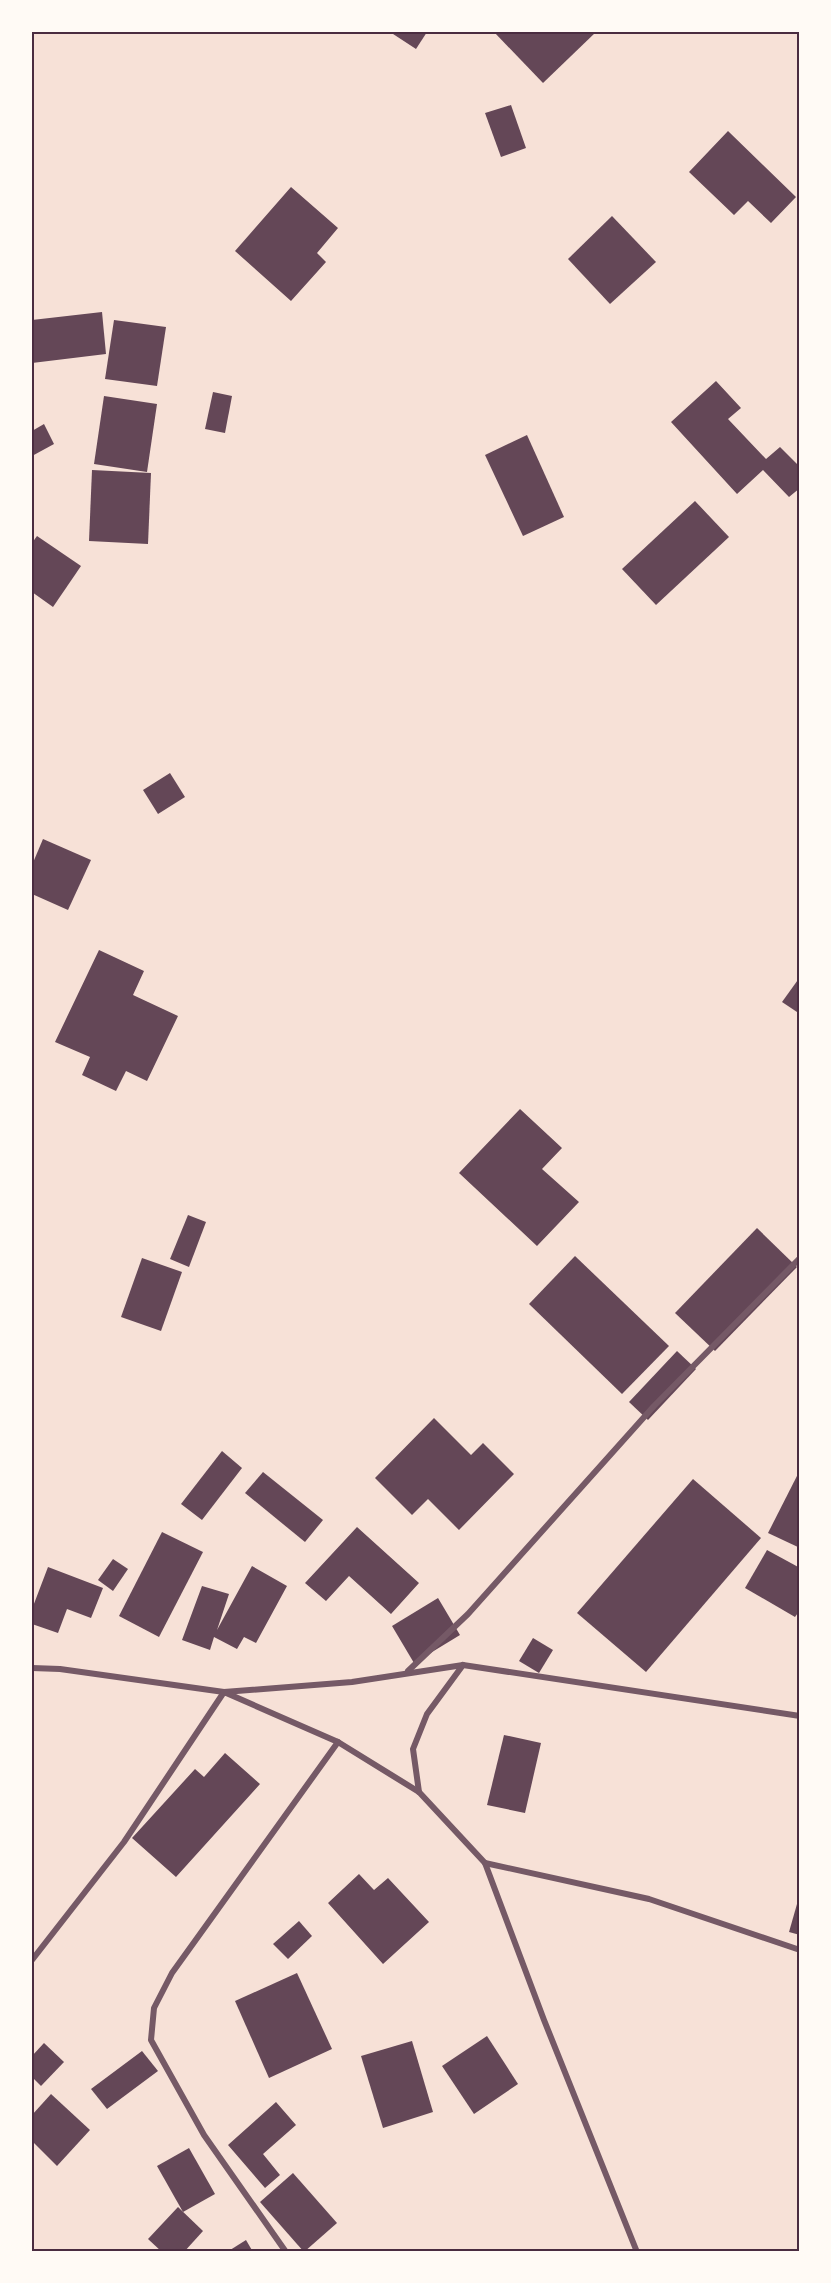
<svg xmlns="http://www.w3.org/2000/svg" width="831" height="2283" font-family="Overpass,sans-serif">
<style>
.building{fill:#644757}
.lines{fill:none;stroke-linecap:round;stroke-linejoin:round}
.minor{stroke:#755966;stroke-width:6}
.neatline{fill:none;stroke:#4a2c40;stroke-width:2}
</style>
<rect width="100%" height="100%" fill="#f7e1d7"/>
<!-- building -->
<g class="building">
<path d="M390,32H427L416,49Z"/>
<path d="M494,32H596L543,83Z"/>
<path d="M511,105L526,148L501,157L485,113Z"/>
<path d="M728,131L796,197L771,223L748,201L734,215L689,172Z"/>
<path d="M291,187L338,228L317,253L326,262L291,301L235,251Z"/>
<path d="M612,216L656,262L610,304L568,259Z"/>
<path d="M102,312L106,354L32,363V320Z"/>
<path d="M114,320L166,327L157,386L105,379Z"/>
<path d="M716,381L741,408L728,419L766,459L780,447L800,467V488L789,497L763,470L737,494L671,422Z"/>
<path d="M213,392L232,396L225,433L205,429Z"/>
<path d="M104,396L157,404L147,472L94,464Z"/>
<path d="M44,424L54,444L32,456V431Z"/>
<path d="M527,435L564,517L523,536L485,455Z"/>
<path d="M92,470L151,473L148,544L89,541Z"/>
<path d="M695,501L729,537L656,605L622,569Z"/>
<path d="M37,536L81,566L53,607L32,592V543Z"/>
<path d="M170,773L185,797L158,814L143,790Z"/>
<path d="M43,839L91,860L68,910L32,894V865Z"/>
<path d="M99,950L144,971L133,995L178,1016L147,1081L126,1071L116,1091L82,1075L90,1057L55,1042Z"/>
<path d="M800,977V1014L782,1002Z"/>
<path d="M520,1109L562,1148L542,1169L579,1202L537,1246L459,1173Z"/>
<path d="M188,1215L206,1222L189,1267L170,1259Z"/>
<path d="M757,1228L797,1267L715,1351L675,1313Z"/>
<path d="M575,1256L669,1346L622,1394L529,1304Z"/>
<path d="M142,1258L182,1272L161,1331L121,1317Z"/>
<path d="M677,1351L696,1369L648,1420L629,1402Z"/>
<path d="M434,1418L471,1455L483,1443L514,1474L459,1530L428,1499L412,1515L375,1478Z"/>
<path d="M222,1451L242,1468L202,1520L181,1504Z"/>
<path d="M800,1470V1548L768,1533Z"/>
<path d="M263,1472L323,1520L305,1542L245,1493Z"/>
<path d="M693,1479L761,1538L646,1672L577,1613Z"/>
<path d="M357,1527L419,1583L391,1614L349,1576L326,1601L305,1583Z"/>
<path d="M162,1532L203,1552L159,1637L119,1616Z"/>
<path d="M767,1550L800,1568V1610L795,1617L745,1588Z"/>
<path d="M113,1559L128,1569L113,1591L98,1580Z"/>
<path d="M252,1566L287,1586L256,1643L244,1637L237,1649L214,1637L210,1650L182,1640L202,1586L229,1594L217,1630Z"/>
<path d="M48,1567L103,1588L91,1618L67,1609L58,1633L32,1624V1609Z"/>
<path d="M438,1598L460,1635L414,1663L392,1626Z"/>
<path d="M533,1638L553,1650L539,1673L519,1661Z"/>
<path d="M504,1735L541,1743L525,1813L487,1805Z"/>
<path d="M225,1753L260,1784L176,1877L132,1838L195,1769L204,1777Z"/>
<path d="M359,1874L374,1890L388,1878L429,1922L383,1964L328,1903Z"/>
<path d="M799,1897H800V1935L789,1932Z"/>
<path d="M299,1921L312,1936L288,1959L273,1944Z"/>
<path d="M297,1973L332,2049L269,2078L235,2001Z"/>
<path d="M487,2036L518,2084L474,2114L442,2066Z"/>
<path d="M412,2041L433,2112L383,2128L361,2056Z"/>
<path d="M44,2043L64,2062L41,2086L32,2077V2056Z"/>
<path d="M142,2051L158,2071L107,2109L91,2089Z"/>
<path d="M51,2094L90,2130L57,2166L32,2141V2115Z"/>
<path d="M276,2102L296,2125L263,2154L280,2175L265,2188L228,2145Z"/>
<path d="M189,2148L215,2194L183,2212L157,2166Z"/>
<path d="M293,2173L337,2223L304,2252L260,2202Z"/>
<path d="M178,2207L203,2231L184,2252H162L148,2239Z"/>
<path d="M246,2240L253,2252H227Z"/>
</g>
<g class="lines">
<!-- minor -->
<g class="minor">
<path d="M32,1668L60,1669L224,1692L352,1682L463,1665L800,1716"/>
<path d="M408,1671L468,1614L654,1406L800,1258"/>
<path d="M419,1792L413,1749L427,1714L463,1665"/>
<path d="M485,1863L649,1899L800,1950"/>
<path d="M32,1960L124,1842L224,1692L338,1742L419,1792L485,1863L544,2020L637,2252"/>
<path d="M286,2252L204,2135L151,2040L154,2008L172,1973L338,1742"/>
</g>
</g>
<!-- border -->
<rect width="831" height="2283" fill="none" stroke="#fffaf5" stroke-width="66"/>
<rect x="33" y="33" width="765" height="2217" class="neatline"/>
</svg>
